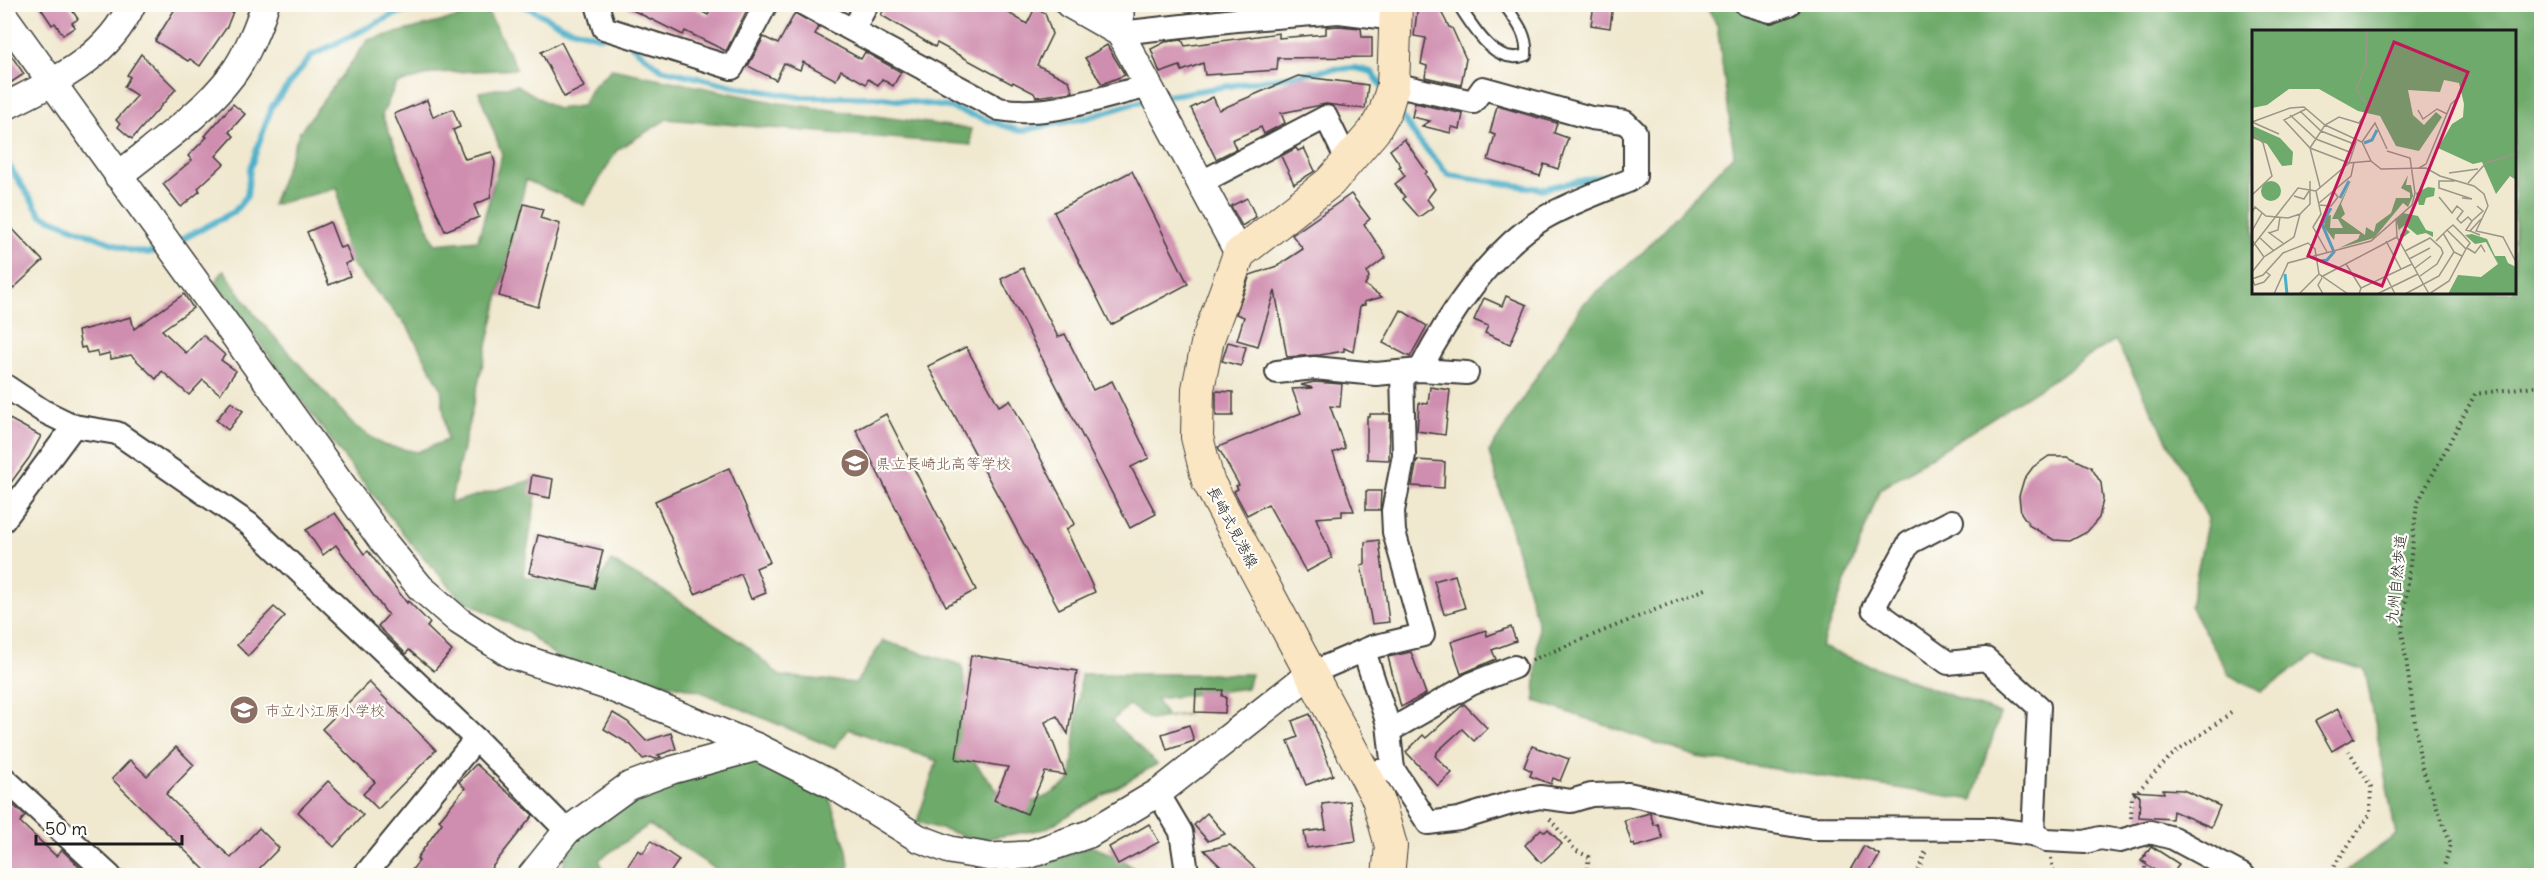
<svg xmlns="http://www.w3.org/2000/svg" width="2546" height="880" font-family="Delius,'Klee One',sans-serif">
<style>
.forest{fill:#6eaa6b;stroke:#456344;stroke-width:1.5;fill-rule:evenodd}
.lines{fill:none;stroke-linecap:round;stroke-linejoin:round}
.stream{stroke:#4aafc9;stroke-width:6}
.building{fill:#cf8daf}
.service-casing{stroke:#3c3b37;stroke-width:14}
.minor-casing{stroke:#3c3b37;stroke-width:26}
.tertiary-casing{stroke:#3c3b37;stroke-width:30}
.secondary-casing{stroke:#3c3b37;stroke-width:34}
.path{stroke:#3c3b37;stroke-width:4;stroke-dasharray:1.5 4.5;stroke-linecap:butt}
.service{stroke:#fff;stroke-width:10}
.minor{stroke:#fff;stroke-width:22}
.tertiary{stroke:#fff;stroke-width:27}
.secondary{stroke:#fbe6c4;stroke-width:32}
.labels{text-anchor:middle;dominant-baseline:central;stroke-width:4.5;stroke-linejoin:round;paint-order:stroke}
.education-label{font-size:15px;fill:#785e54;stroke:#fdfcf7;text-anchor:start}
.street-label{font-size:15px;fill:#1c1c1c;stroke:#fdfcf7}
.inset-river{fill:none;stroke:#4aafc9;stroke-width:3}
.inset-road{fill:none;stroke:#9b9687;stroke-width:1.5}
.view{fill:#c2185b;fill-opacity:0.15;stroke:#c2185b;stroke-width:3}
.inset-edge{fill:none;stroke:#1c1c1c;stroke-width:3}
</style>
<rect width="100%" height="100%" fill="#fdfcf7"/>
<filter id="ink" filterUnits="userSpaceOnUse"><feTurbulence type="fractalNoise" baseFrequency=".0167" numOctaves="2"/><feDisplacementMap in="SourceGraphic" scale="12" xChannelSelector="R" yChannelSelector="G"/><feConvolveMatrix kernelMatrix="1 2 1 2 8 2 1 2 1" color-interpolation-filters="sRGB"/></filter>
<filter id="wash" filterUnits="userSpaceOnUse"><feTurbulence type="fractalNoise" baseFrequency=".008" numOctaves="4" result="noise"/><feDisplacementMap in="SourceGraphic" scale="24" xChannelSelector="R" yChannelSelector="G"/><feGaussianBlur stdDeviation="1.35" result="paint"/><feColorMatrix in="noise" values="0 0 0 0 0 0 0 0 0 0 0 0 0 0 0 0 0 1.4 0 .05"/><feComposite in="paint" operator="in"/></filter>
<g filter="url(#wash)">
<rect width="100%" height="100%" fill="#f0e8cf"/>
<!-- forest -->
<g class="forest">
<path d="M1705,5H2541V875H2340L2396,835L2365,670L2314,655L2261,692L2229,675L2190,606L2208,519L2115,340L1880,489L1821,647L2000,714L1973,800L1697,757L1535,701L1538,625L1489,452L1582,305L1644,251L1734,154L1717,25ZM2254,32H2514V292H2254Z"/>
<path d="M487,10L517,69L435,73L396,84L382,115L435,244L478,240L502,154L479,92L517,85L557,109L582,106L593,86L612,69L779,103L971,129V145L667,119L617,150L584,205L526,180L450,503L539,478L523,576L594,590L611,561L662,590L747,646L780,676L856,683L883,641L962,665L975,763L1012,809L1048,796L1071,780L1081,674H1251L1247,688L1156,699L1167,717L1188,714L1150,720L1129,705L1112,721L1157,764L1045,829L977,840L917,822L937,761L849,729L834,748L699,691L558,658L526,632L460,598L409,541L339,451L215,282L224,270L254,314L355,426L383,445L417,452L447,440L441,388L407,326L346,258L338,188L272,205L299,133L368,40Z"/>
<path d="M740,750L828,794L847,850L850,875H719L720,872L649,825L599,860L604,870L610,875L560,876L570,841L624,794L672,784L689,764Z"/>
<path d="M1090,846L1119,857L1142,875L1016,876Z"/>
</g>
<g class="lines">
<!-- stream -->
<g class="stream">
<path d="M522,4L564,27L602,37"/>
<path d="M632,46L661,69L733,86L799,97H876L948,107L1020,131L1090,117L1148,99"/>
<path d="M1161,97L1333,69L1356,68L1372,72L1381,85"/>
<path d="M1397,108L1418,140L1449,175L1541,189L1613,174"/>
<path d="M4,158L41,215L129,250L147,253L163,249"/>
<path d="M175,243L234,212L247,196L250,169L272,106L311,56L391,16L422,5L453,4"/>
</g>
</g>
<g id="blocks">
<!-- building -->
<g class="building">
<path d="M38,4H68L78,19L72,23L75,27L63,35L55,23L52,25Z"/>
<path d="M178,4H236L227,27L200,66L190,59L188,61L155,41Z"/>
<path d="M620,4H687L708,15L713,4H750L726,51L685,31L683,35Z"/>
<path d="M887,4H994L1027,24L1035,8L1045,13L1052,34L1037,65L1069,81L1073,92L1036,97L1034,93L1013,82L1012,84L937,43L935,47L881,15Z"/>
<path d="M1418,4H1437L1449,27L1452,28L1466,59L1461,85L1425,77L1427,66L1421,64L1426,38L1414,36Z"/>
<path d="M1594,4H1613L1610,28L1591,25Z"/>
<path d="M795,13L819,27L815,34L861,59L865,52L901,72L893,86L882,79L878,85L868,79L866,84L841,70L836,80L803,62L800,70L784,63L776,80L748,66L764,37L778,44Z"/>
<path d="M1339,26L1361,28L1362,37H1372V57L1278,58L1277,70L1205,75L1203,63L1182,71L1180,66L1160,73L1151,49L1165,42L1182,40L1185,46L1279,33V38L1326,34V27Z"/>
<path d="M561,42L584,87L564,97L541,52Z"/>
<path d="M4,45L24,74L4,87Z"/>
<path d="M1107,45L1125,75L1102,84L1085,58Z"/>
<path d="M141,54L176,89L132,139L118,127L120,124L116,120L137,96L124,87L130,77L127,75Z"/>
<path d="M1298,76L1368,85L1365,109L1326,104L1281,113L1285,123L1264,134L1261,127L1232,140L1236,149L1216,159L1191,108L1213,97L1219,110Z"/>
<path d="M427,100L433,117L453,109L460,127L453,130L465,159L492,152L495,163L490,198L474,205L479,217L445,231L394,114Z"/>
<path d="M1415,103L1463,114L1460,129L1452,127L1451,133L1422,126L1430,121L1412,117Z"/>
<path d="M233,104L245,114L229,132L234,136L216,156L224,164L198,188L200,191L181,207L163,184L192,160L188,156L207,137L205,136Z"/>
<path d="M1497,106L1557,123L1554,133L1568,138L1558,169L1544,164L1540,176L1488,160L1495,135L1490,133Z"/>
<path d="M1404,139L1427,172L1425,174L1435,189L1427,199L1433,207L1419,217L1403,199L1405,197L1395,184L1405,176L1399,167L1401,166L1390,150Z"/>
<path d="M1296,148L1298,151L1304,148L1315,171L1294,184L1281,156Z"/>
<path d="M1132,171L1188,284L1111,325L1054,212Z"/>
<path d="M1351,194L1370,219L1364,224L1386,257L1367,272L1369,277L1365,285L1382,297L1364,302L1365,305L1360,306L1353,352L1344,348V351L1320,355L1287,357L1275,291L1258,346L1237,340L1244,317L1236,314L1250,275L1277,266L1303,249L1292,235Z"/>
<path d="M1247,198L1256,217L1242,226L1231,206Z"/>
<path d="M524,204L543,209L540,218L560,224L538,307L499,296Z"/>
<path d="M4,220L43,261L4,297Z"/>
<path d="M330,222L340,248L346,246L352,261L345,264L350,276L329,285L307,232Z"/>
<path d="M1023,268L1058,337L1065,334L1093,390L1112,381L1149,458L1131,467L1156,514L1130,528L1001,279Z"/>
<path d="M184,294L193,308L162,330L186,353L203,335L225,355L221,360L236,371L220,394L203,380L189,395L162,371L156,379L131,355L111,359L110,353L98,356L97,351L87,353L85,347L81,348L78,331L131,317L134,329Z"/>
<path d="M1506,296L1527,305L1510,344L1485,333L1488,326L1474,320L1484,298L1502,306Z"/>
<path d="M1401,310L1427,326L1410,357L1383,343Z"/>
<path d="M1228,342L1246,347L1241,366L1222,361Z"/>
<path d="M966,347L999,406L1010,400L1075,524L1066,529L1095,592L1059,609L928,366Z"/>
<path d="M1314,382L1342,384L1340,407L1330,406L1345,448L1333,453L1354,511H1342V516L1316,518L1332,558L1306,572L1268,504L1247,515L1234,491L1238,489L1236,486L1239,485L1218,447L1301,413L1292,389L1313,388L1301,385Z"/>
<path d="M1430,387L1450,390L1445,435L1417,431L1419,403L1428,404Z"/>
<path d="M1216,391L1233,392V416H1216Z"/>
<path d="M231,402L243,411L228,430L216,420Z"/>
<path d="M886,414L976,590L946,606L856,430Z"/>
<path d="M1370,414H1390L1389,460L1367,459V417H1370Z"/>
<path d="M4,416L41,436L29,458L4,492Z"/>
<path d="M2049,456H2068L2091,467L2101,483L2103,499L2099,518L2087,532L2070,541L2054,540L2030,526L2021,513L2019,496L2024,479L2033,467Z"/>
<path d="M1417,460L1445,462L1444,488L1412,486Z"/>
<path d="M729,468L770,562L756,568L766,593L751,599L741,574L695,594L655,501Z"/>
<path d="M532,475L553,479L550,498L529,494Z"/>
<path d="M1366,491H1381L1380,510H1366Z"/>
<path d="M335,513L364,554L368,551L407,603L408,601L430,623L427,627L452,651L434,671L409,650L406,654L378,626L388,615L336,545L323,555L306,530Z"/>
<path d="M538,535L603,550L594,588L529,573Z"/>
<path d="M1379,540L1389,622L1372,624L1361,565L1365,564V542Z"/>
<path d="M1455,575L1465,608L1444,614L1434,581Z"/>
<path d="M274,607L285,616L248,656L237,645Z"/>
<path d="M1511,627L1516,641L1492,650L1496,659L1461,674L1451,642L1486,630L1487,636Z"/>
<path d="M1411,652L1426,694L1401,707L1388,657Z"/>
<path d="M971,655L1077,671L1068,734L1057,716L1045,722L1066,775L1045,772L1027,814L994,800L1008,767L956,759Z"/>
<path d="M369,682L436,750L378,809L363,794L375,782L322,729Z"/>
<path d="M1196,690H1223L1222,696L1226,697L1225,713L1195,712Z"/>
<path d="M1464,704L1487,728L1474,741L1462,729L1438,751L1435,756L1452,773L1438,786L1406,752L1423,735L1426,738Z"/>
<path d="M2338,709L2354,738L2332,751L2315,721Z"/>
<path d="M613,713L628,722L646,741L671,733L676,749L658,755L661,757L655,759L651,757L643,759L631,745L604,729Z"/>
<path d="M1310,714L1333,775L1306,785L1288,741L1298,737L1292,721Z"/>
<path d="M1189,725L1194,741L1167,750L1162,734Z"/>
<path d="M1532,746L1569,759L1560,781L1553,778L1551,784L1530,776L1532,771L1524,767Z"/>
<path d="M176,747L194,765L166,794L231,858L259,828L279,848L252,876H211L112,779L130,760L147,776Z"/>
<path d="M476,764L533,815L485,876H407L419,861L417,858L442,823L439,820L465,788L459,782Z"/>
<path d="M328,781L363,815L334,847L298,812Z"/>
<path d="M2163,789L2183,790L2220,806L2211,827L2173,811L2172,819L2139,817L2140,796L2132,791L2164,793Z"/>
<path d="M4,797L25,816L20,822L56,856L62,850L89,876H4Z"/>
<path d="M1350,801L1356,841L1307,848L1304,832L1326,829L1322,804Z"/>
<path d="M1207,813L1225,834L1208,841L1194,825Z"/>
<path d="M1650,813L1654,825L1658,824L1663,839L1635,847L1634,844L1632,845L1624,820Z"/>
<path d="M1149,824L1159,842L1118,864L1109,847Z"/>
<path d="M1541,829L1545,832L1548,829L1562,844L1541,863L1525,845Z"/>
<path d="M651,841L679,860L668,876H621L638,850L643,853Z"/>
<path d="M1230,845L1263,876H1230L1204,850Z"/>
<path d="M1864,846L1880,855L1867,876H1859L1850,870Z"/>
<path d="M2151,846L2179,864L2172,876H2163L2141,861Z"/>
</g>
</g>
</g>
<g filter="url(#ink)">
<use href="#blocks" fill-opacity="0" stroke="#3c3b37" stroke-width="1.5"/>
<g class="lines">
<!-- service casing -->
<g class="service-casing">
<path id="service" d="M1458,4C1473,27 1495,67 1526,55C1528,34 1516,21 1504,4"/>
</g>
<!-- minor casing -->
<g class="minor-casing">
<g id="minor">
<path d="M597,4L604,28L732,68L766,4"/>
<path d="M804,4L999,109C1048,118 1101,97 1149,86"/>
<path d="M1746,4L1770,11L1789,4"/>
<path d="M853,30L867,4"/>
<path d="M1120,33L1236,20L1339,12L1396,19"/>
<path d="M1393,84L1473,102L1483,88L1591,118L1625,122L1635,132V176L1628,181C1600,192 1570,203 1544,218C1491,250 1448,316 1420,370"/>
<path d="M1200,183L1326,117L1348,162"/>
<path d="M1277,372L1314,368L1376,374L1420,370L1467,373"/>
<path d="M4,385L43,411L74,426L117,433L249,524L476,739L567,831"/>
<path d="M4,520L74,426"/>
<path d="M1952,521L1909,543L1873,609L1948,663L1986,659L2039,707L2033,834"/>
<path d="M1364,651L1388,724L1393,769"/>
<path d="M1311,673L1372,647L1423,635L1394,532L1393,511L1404,455L1402,372"/>
<path d="M1389,731L1471,684L1514,667"/>
<path d="M1366,773L1393,769L1428,823L1459,819L1511,803L1540,797L1571,801L1591,795L1628,794L1711,812L1811,828L1992,829L2033,834L2046,840L2085,842L2100,838L2120,841L2150,832L2173,838L2244,876"/>
<path d="M4,778L110,876"/>
<path d="M1158,793L1181,832L1187,872L1190,876"/>
<path d="M364,876L476,739"/>
</g>
</g>
<!-- tertiary casing -->
<g class="tertiary-casing">
<g id="tertiary">
<path d="M1069,4L1120,33"/>
<path d="M1120,4V33L1239,254"/>
<path d="M4,16L381,539L420,587L459,621L512,655L607,686L757,747L831,784L918,838L950,850L990,857L1028,855L1089,834L1161,791L1311,673"/>
<path d="M4,107C55,81 107,59 132,4"/>
<path d="M118,176C157,144 202,115 232,75C245,58 259,26 265,4"/>
<path d="M531,876L567,831L629,786L672,770L757,747"/>
</g>
</g>
<!-- secondary casing -->
<g class="secondary-casing">
<path id="secondary" d="M1388,876L1391,846L1378,799L1208,481L1197,437L1198,389L1208,339L1239,254L1330,182L1374,131L1385,112L1393,86L1396,4"/>
</g>
<!-- path -->
<g class="path">
<path d="M1532,660L1706,589"/>
<path d="M2131,818L2132,797L2171,756L2231,713"/>
<path d="M1550,819L1575,850L1589,857L1586,876"/>
<path d="M2145,855V874L2150,876"/>
<path d="M2051,858L2054,876"/>
<path d="M1916,876L1927,848"/>
<path d="M2327,876L2370,814L2371,787L2349,751"/>
<path d="M2441,876L2451,844L2421,765L2402,631L2417,504L2475,394L2542,385"/>
</g>
<!-- service -->
<use href="#service" class="service"/>
<!-- minor -->
<use href="#minor" class="minor"/>
<!-- tertiary -->
<use href="#tertiary" class="tertiary"/>
<!-- secondary -->
<use href="#secondary" class="secondary"/>
</g>
</g>
<!-- icons -->
<defs>
<g id="school-disc" transform="scale(1.5)"><circle r="9.5" fill="#8d6e63" stroke="#fdfcf7"/><path d="M0-5L7-2L0 1L-7-2ZM-4 1L0 2.5L4 1V4Q0 6-4 4Z" fill="#fff"/></g>
</defs>
<g fill-rule="evenodd">
<use href="#school-disc" x="855" y="463"/>
<use href="#school-disc" x="244" y="710"/>
</g>
<g class="labels">
<!-- education labels -->
<g class="education-label">
<text x="876" y="463">県立長崎北高等学校</text>
<text x="265" y="710">市立小江原小学校</text>
</g>
<!-- street labels -->
<g class="street-label">
<text transform="translate(1233 527) rotate(62)">長崎式見港線</text>
<text transform="translate(2396 579) rotate(-84)">九州自然歩道</text>
</g>
</g>
<!-- overview -->
<g transform="translate(2252 30)">
<rect width="264" height="264" fill="#f0e8cf"/>
<path d="M264,0V150L258,146L244,164L230,132L221,134L186,118L200,94L211,87L212,74L207,53L192,50L188,62L156,60L161,85L172,95L184,82L190,87L167,121L144,116L128,86L106,81L67,59H37L15,75L0,78V1ZM1,96L28,108L41,122L40,135L30,136L15,114L0,108ZM156,145L154,155H159L161,166L156,177L151,173L122,208L87,218L106,209L108,204H83L82,210L72,197L73,186L79,185L78,198H91L86,189H80L100,149L89,174L93,184L89,188L113,205L114,197L122,202L124,194L139,183L144,168H158V163L149,158ZM9 161a10 10 0 1 1 20 0a10 10 0 1 1-20 0ZM176,157L183,158L182,166L174,168L172,175H167L164,163ZM151,183L166,186L174,200L181,202V207L174,203L165,205L153,195L147,200L148,205L154,199L158,202L149,209L144,189ZM220,204L235,209L243,226H253L256,233L264,237V264H196L206,245L229,247L246,234L234,212L223,214L213,205Z" fill="#6eaa6b"/>
<path class="inset-river" d="M112,113L120,110L125,100M88,168L97,151M68,231L75,230L82,222L70,194L79,178M33,244L35,264"/>
<path class="inset-road" d="M54,79L32,90L58,118L97,133L119,131M166,80L171,89L185,79L195,84M48,81L69,101L102,114M38,85L64,109L100,123M0,92L27,104M0,92L38,78L52,77L73,95L110,112L119,131L129,139L174,138L188,146L222,156L232,164L236,176L224,201L251,207L264,232M0,102L11,113L20,146L0,165M110,112L123,93L135,119M167,138L174,134L199,74L208,66M197,143L226,139M203,151H187V158L220,169L210,168M216,153L234,133L264,124M68,157L58,118L73,95L87,87L107,93L117,78L104,59L114,35L115,0M42,166L52,169L57,161M187,167L200,183L205,176L211,181L205,189L209,193L216,187L220,191L214,200L218,201M67,173L99,146L102,132M67,175L79,176L86,167L81,161M0,182L3,177L14,186L36,188L48,184L58,174V151M144,188L145,207L177,264M220,191L231,181L225,176M195,200L201,195L211,205L218,213L214,219M0,201L10,183M16,202L31,213M17,203L26,200L28,187M191,203L202,222L210,226M228,205L218,201L229,189M8,208L22,221M0,210L12,227M134,211L149,239M0,217L46,158L64,161M215,218L223,223L229,215L233,222M153,221L178,208L189,218L191,223L185,234L168,246M75,222L61,197L69,184L64,161L97,133L105,109M157,229L178,218M94,234L109,258M163,238L179,226M0,242L12,227L42,207L48,184M134,246L143,264M69,247L145,207M70,248L66,255L71,264M0,249L11,245L31,223L56,213L63,219L67,244L96,264M0,249L3,255L12,252L18,245L14,242M22,264L36,233L119,211L160,175L163,163L158,128L135,121M47,264L67,244M107,264L109,258L160,234M125,264L166,244M153,264L187,246L202,222M177,264L197,251L214,219L195,200L184,211"/>
<path class="view" d="M142,12L216,42L130,256L56,226Z"/>
<rect width="264" height="264" class="inset-edge"/>
</g>
<!-- margin -->
<rect width="2546" height="880" fill="none" stroke="#fdfcf7" stroke-width="24"/>
<!-- scale -->
<path d="M36 835v9h146v-9" fill="none" stroke="#1c1c1c" stroke-width="3"/>
<text x="45" y="835" font-size="18" fill="#1c1c1c" stroke="#fdfcf7" stroke-width="4.5" paint-order="stroke">50 m</text>
</svg>
